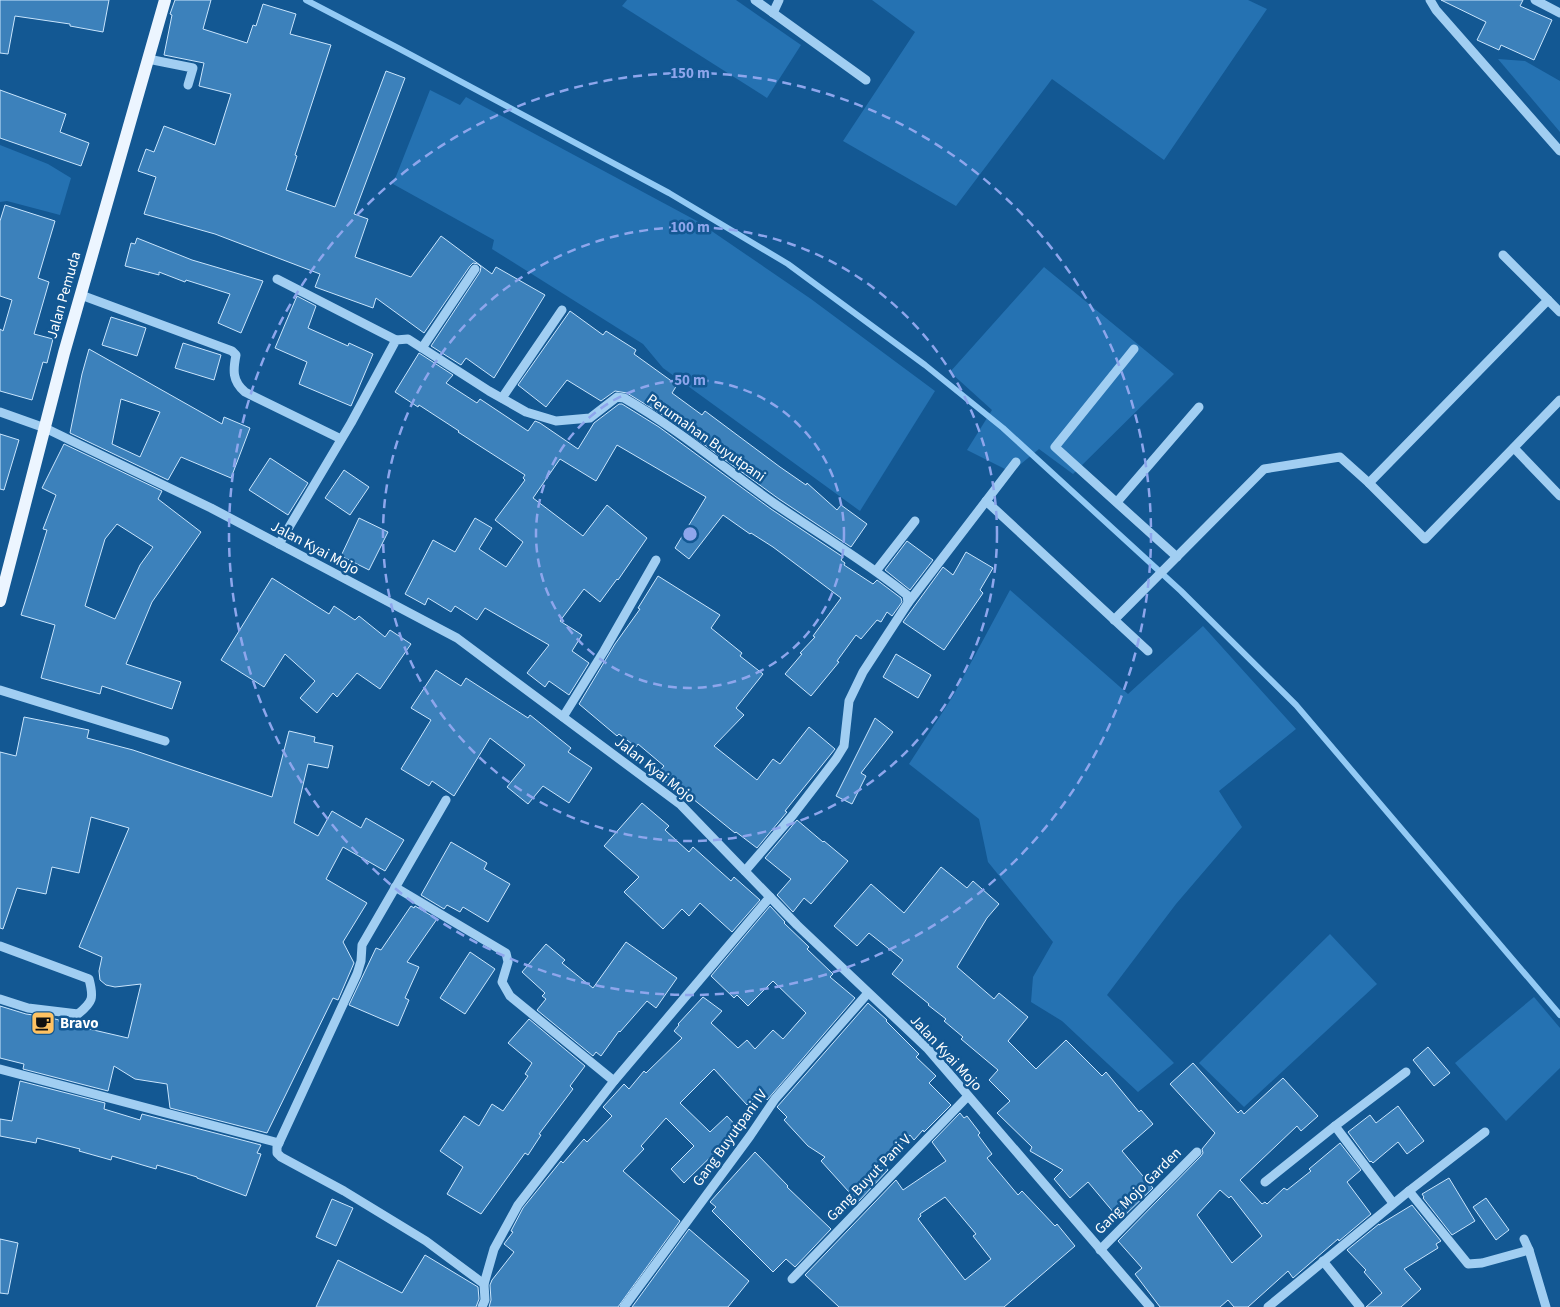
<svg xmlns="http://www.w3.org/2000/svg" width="1560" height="1307" font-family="'Source Sans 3',sans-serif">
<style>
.green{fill:#2572b2}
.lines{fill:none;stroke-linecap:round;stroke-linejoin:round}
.stream{stroke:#93caf5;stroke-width:6}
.building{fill:#3c81bb;stroke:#c9e5fd;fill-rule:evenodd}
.minor{stroke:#a1cef2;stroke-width:9}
.major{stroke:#ecf5ff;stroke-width:12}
.ring{fill:none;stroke:#8ea6ec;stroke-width:2.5;stroke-dasharray:9 6}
.labels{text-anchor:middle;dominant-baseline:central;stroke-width:5;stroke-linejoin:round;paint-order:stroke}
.street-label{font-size:15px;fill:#fff;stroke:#135893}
.poi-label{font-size:15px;font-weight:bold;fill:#fff;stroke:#135893;text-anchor:start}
.centre{fill:#8ea6ec;stroke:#135893;stroke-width:2.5}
.ring-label{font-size:15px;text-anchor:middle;font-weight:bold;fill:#8ea6ec;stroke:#135893;stroke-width:5;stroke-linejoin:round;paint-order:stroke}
</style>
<rect width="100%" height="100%" fill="#135893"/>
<!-- green -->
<g class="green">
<path d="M627,0H736L801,45L767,98L622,6Z"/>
<path d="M872,0H1248L1267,9L1164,160L1052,79L956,206L843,141L915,32Z"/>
<path d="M1498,59L1525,61L1560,81V132Z"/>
<path d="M430,90L460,105L466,97L697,221L811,299L935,391L860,511L663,368L643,344L492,249L494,240L393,184Z"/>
<path d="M0,145L48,164L71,178L60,215L7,201L0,202Z"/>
<path d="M1044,267L1174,374L1073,474L1039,449L1011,472L967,450L992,410L950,372Z"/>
<path d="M1010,590L1128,694L1203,626L1296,729L1219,791L1242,827L1176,904L1107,995L1174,1063L1138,1092L1062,1021L1031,1002L1033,977L1053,942L988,862L979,819L909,764L953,696Z"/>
<path d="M1330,934L1377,984L1244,1107L1199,1063Z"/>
<path d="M1534,997L1560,1028V1068L1506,1121L1455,1063Z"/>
</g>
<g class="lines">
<!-- stream -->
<path class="stream" d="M306,0L398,48L669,193L788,264L925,365L1003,428L1181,591L1296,705L1560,1015"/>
</g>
<!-- building -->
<g class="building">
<path d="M0,0H109L103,32L70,26V24L15,16L8,54L0,53Z"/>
<path d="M175,0H211L203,29L247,43L253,25L256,26L263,4L296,14L290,34L331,45L295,155L297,156L286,190L335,207L386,71L405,78L354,214L368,219L355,257L411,277L441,236L492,274L496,267L545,295L494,378L466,358L461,365L431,346L480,272L481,267L478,264L473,263L470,266L424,333L376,298L373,308L315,287L320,274L215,234L144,214L156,177L138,171L146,149L154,152L164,126L215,145L231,94L199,86L204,63L164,55L172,15L170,14Z"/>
<path d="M1441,0H1523L1520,6L1552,20L1534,60L1501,45L1499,50L1477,40L1486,22Z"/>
<path d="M0,90L66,114L60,132L89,143L81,166L0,138Z"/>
<path d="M5,205L55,221L38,278L49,282L34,334L53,339L47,363L43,362L32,400L0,391V329L3,331L12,300L0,296V221Z"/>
<path d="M137,238L192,260L263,281L241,333L218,323L230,294L186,280L185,282L159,272V275L125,266L131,243L135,244Z"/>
<path d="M297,296L316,306L308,328L348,346L349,343L373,354L351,406L299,384L307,362L275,348Z"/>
<path d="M570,311L603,335L606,331L636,350L634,354L677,385L672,393L702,415L705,411L780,467L806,485L807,483L837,510L841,505L867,524L851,547L779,499L666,417L627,393L615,391L601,401L567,380L546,407L518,385Z"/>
<path d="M111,317L146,328L137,356L102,345Z"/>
<path d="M183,343L221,355L214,380L175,368Z"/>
<path d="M89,349L222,424L224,417L250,428L231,478L181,457L168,480L70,433L82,374ZM121,399L160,412L140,457L112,444Z"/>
<path d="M419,353L453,375L446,383L477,403L480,399L528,431L535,421L540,423L578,449L594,423L619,404H622L659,427L771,509L843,557L841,560L845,563L844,565L873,584L877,580L901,598L902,602L892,616L887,612L881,622L877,620L861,639L856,635L837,661L839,662L811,696L785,674L802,654L800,653L815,637L813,636L841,598L773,547L751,533L750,534L723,515L689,559L675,548L706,497L617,445L596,481L560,459L533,498L583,536L607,505L647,538L618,580L617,579L600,602L584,589L560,621L582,635L572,651L589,663L569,695L549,681L545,687L527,673L549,645L485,608L477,620L455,606L451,612L428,598L425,605L405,594L433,540L455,552L475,518L492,528L479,549L506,567L523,542L495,520L525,480L523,478L525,475L458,432L459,431L419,405L418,407L395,392Z"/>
<path d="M0,434L19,440L4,490L0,489Z"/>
<path d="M64,444L162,491L158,499L201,532L152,602L126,664L181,682L172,709L102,686L100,694L41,678L55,625L21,615L47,530L43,529L56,495L42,488ZM117,524L153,547L140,565L115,619L85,606L105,539Z"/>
<path d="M270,458L308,483L288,515L249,490Z"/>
<path d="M344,470L369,487L350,515L325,498Z"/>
<path d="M359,518L388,532L369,570L341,556Z"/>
<path d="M907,541L933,560L910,590L885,570Z"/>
<path d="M966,552L993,568L980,590L983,593L944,650L903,622L943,567L953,575Z"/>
<path d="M658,576L720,615L711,628L742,653L740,656L763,674L736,708L744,715L714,746L757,780L773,759L780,764L809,727L835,749L785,811L787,812L757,848L736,832L735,833L682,790L678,794L657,774L664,766L638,744L636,747L619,734L617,736L579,704L615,644L640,609L638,608Z"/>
<path d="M272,578L329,614L334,606L355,620L359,616L385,637L390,630L411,644L380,689L357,673L337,697L333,693L317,713L300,698L315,681L285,654L264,687L221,660Z"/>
<path d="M896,654L931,675L918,698L883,677Z"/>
<path d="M436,670L461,686L466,678L528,718L530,715L571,748L568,752L592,768L569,803L543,786L528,804L507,787L525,765L490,738L454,796L432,781L429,786L401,769L431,720L411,708Z"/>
<path d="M24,717L89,730L87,738L133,750L272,797L289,731L315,737L314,742L333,746L328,768L308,764L294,823L318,836L332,811L361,828L366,818L404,840L385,871L343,847L326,879L367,903L343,942L354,963L338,1000L333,998L267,1133L170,1108L167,1084L135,1079L114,1066L108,1091L23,1069L24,1064L0,1058V1006L26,1014L47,1017L59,1020V1022L128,1038L141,984L115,987L106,985L100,980L99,971L102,957L79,947L129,828L91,817L79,873L52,867L46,894L17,888L3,929L0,928V752L16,756Z"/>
<path d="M875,718L893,732L861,773L866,776L852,804L836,796Z"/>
<path d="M642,803L669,826L665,830L689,852L693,847L731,881L734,877L760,900L732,932L700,903L689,916L682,909L663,929L624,892L639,877L604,846Z"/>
<path d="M797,820L823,842L824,841L848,861L811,904L804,898L793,912L777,895L791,879L765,858Z"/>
<path d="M451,842L487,863L484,869L510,884L488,922L463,907L460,912L447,905L444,909L421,895Z"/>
<path d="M941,867L967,888L973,881L999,904L987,918L957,967L994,999L999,993L1028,1017L1008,1041L1036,1069L1066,1040L1102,1076L1106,1072L1139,1112L1141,1110L1153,1124L1122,1151L1153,1188L1120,1220L1088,1182L1070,1198L1054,1179L1063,1170L1030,1151L1032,1147L997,1113L1010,1101L989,1080L998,1070L961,1039L963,1037L944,1021L946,1019L928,1005L929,1004L892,974L903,960L869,933L857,946L834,926L871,884L904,913Z"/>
<path d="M411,906L414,908L415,906L437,919L407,962L419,967L405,998L409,1000L398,1026L349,1005L376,948L381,950Z"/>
<path d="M770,906L785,922L784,923L809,947L807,949L833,974L830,977L855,998L767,1100L760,1093L747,1105L714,1069L680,1103L710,1132L727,1116L739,1129L684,1183L671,1169L694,1146L666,1118L641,1146L644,1149L623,1171L680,1221L618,1307H489L491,1300L490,1285L492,1280L514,1252L504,1244L513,1232L511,1231L523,1208L561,1161L563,1163L584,1139L587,1142L612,1116L603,1107L624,1084L629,1089L644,1071L646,1073L682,1038L674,1031L679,1025L678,1024L703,997L722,1011L711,1023L738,1048L747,1040L755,1049L773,1030L783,1039L806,1013L773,981L748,1006L737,995L734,998L711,976Z"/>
<path d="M626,942L677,978L656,1008L647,1001L620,1032L619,1031L601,1056L596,1052L593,1056L537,1010L546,999L542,996L545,993L522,972L546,944L565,960L562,963L593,988Z"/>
<path d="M470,952L495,969L465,1014L440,998Z"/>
<path d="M868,1003L887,1020L886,1021L919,1054L916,1057L936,1076L929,1083L951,1105L924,1132L923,1130L914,1140L910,1135L884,1163L888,1170L858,1202L821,1161L825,1157L808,1146L784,1120L787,1117L777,1107Z"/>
<path d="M529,1019L585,1066L570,1086L573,1089L539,1134L541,1135L528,1155L525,1153L481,1214L447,1194L463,1167L440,1151L464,1116L479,1126L492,1104L503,1111L528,1076L525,1074L532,1063L508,1043Z"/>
<path d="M1428,1047L1450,1073L1434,1086L1413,1060Z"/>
<path d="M1193,1063L1238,1113L1241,1110L1244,1114L1283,1078L1318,1116L1301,1131L1297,1126L1240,1180L1262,1204L1265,1202L1267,1204L1284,1188L1287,1190L1311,1171L1309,1169L1340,1143L1361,1170L1347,1182L1371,1214L1339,1241L1338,1239L1293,1278L1288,1271L1248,1307H1234L1228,1300L1220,1307H1160L1135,1274L1142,1268L1118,1241L1201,1156L1203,1153L1202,1149L1215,1133L1170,1084ZM1220,1190L1229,1198L1231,1196L1262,1236L1232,1263L1197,1215Z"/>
<path d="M20,1081L105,1103L104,1109L140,1120L142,1114L261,1145L257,1153L261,1154L246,1196L197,1178V1177L157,1165L156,1169L112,1156L111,1160L79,1151L80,1149L37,1138L36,1143L0,1136V1119L12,1121Z"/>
<path d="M1398,1106L1424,1141L1407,1154L1398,1142L1373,1163L1371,1161L1370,1162L1348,1132L1370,1115L1376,1123Z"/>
<path d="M960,1113L964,1118L967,1116L980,1133L978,1135L992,1154L987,1158L1018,1195L1022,1191L1055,1226L1057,1224L1075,1246L1004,1307H839L805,1275L896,1180L903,1190L946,1161L932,1142ZM945,1197L976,1234L973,1236L991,1259L965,1280L918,1219L921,1216L920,1214Z"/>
<path d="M755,1152L788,1186L787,1187L831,1229L795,1267L786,1259L773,1272L712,1211L716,1207L710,1202Z"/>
<path d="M1449,1178L1475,1221L1452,1235L1423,1198L1424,1197L1422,1194Z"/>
<path d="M1486,1198L1509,1230L1496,1240L1473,1207Z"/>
<path d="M332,1199L353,1208L336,1246L316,1237Z"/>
<path d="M1412,1205L1441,1241L1436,1244L1438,1248L1404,1269L1421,1289L1401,1307H1366L1382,1293L1364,1272L1366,1270L1347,1250L1379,1224V1225Z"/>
<path d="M689,1229L749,1281L728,1307H632Z"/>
<path d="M0,1239L18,1243L8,1294L0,1293Z"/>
<path d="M425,1255L478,1287L479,1299L476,1307H316L338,1260L402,1293Z"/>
</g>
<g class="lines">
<!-- minor -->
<g class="minor">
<path d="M755,0L866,80"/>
<path d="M1430,0L1436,10L1560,151"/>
<path d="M1535,0L1560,13"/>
<path d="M773,13L779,0"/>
<path d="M148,59L193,68L188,85"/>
<path d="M277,279L396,340"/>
<path d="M81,295L232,351L236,355C233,370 232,381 245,392L341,439"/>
<path d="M1548,300L1560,312"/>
<path d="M422,348L475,269"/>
<path d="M1134,349L1055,447L1177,557"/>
<path d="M502,398L562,310"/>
<path d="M0,412L45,428L211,508L457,638L681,805L797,925L928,1049L1150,1307"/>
<path d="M1514,448L1560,496"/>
<path d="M1369,483L1548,300L1503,255"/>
<path d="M986,501L1148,651"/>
<path d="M1117,502L1199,407"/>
<path d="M279,544L351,423L396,340L408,339L489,391L526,412L556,421L590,418L617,397L624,398C677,428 725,469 775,504C819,534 865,561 907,595L908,603L863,672L849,701L844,746L836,759L793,815L745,871"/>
<path d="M876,571L915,521"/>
<path d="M908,603L1016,462"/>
<path d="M1114,620L1264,469L1340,457L1369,483L1425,539L1560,400"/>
<path d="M0,690L165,741"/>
<path d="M563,717L604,651L656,560"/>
<path d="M446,800L362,945L361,961L357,974L277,1147V1153L281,1157L344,1191L426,1241L484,1284"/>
<path d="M395,887L506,953L508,962L502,982L510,996L614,1081"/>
<path d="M0,946L89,979C94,998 93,1002 78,1014L28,1008L0,999"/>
<path d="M0,1069L279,1143"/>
<path d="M1265,1182L1335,1126"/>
<path d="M1409,1191L1485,1132"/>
<path d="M1393,1203L1335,1126L1406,1072"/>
<path d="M1100,1250L1197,1152"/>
<path d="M1529,1250L1546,1307"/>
<path d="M1323,1261L1360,1307"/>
<path d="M792,1279L968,1096"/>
<path d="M482,1307L485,1300L484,1284L494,1249L518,1205L614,1081L770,897"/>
<path d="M624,1307L750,1136L775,1099L868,993"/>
<path d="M1268,1307L1409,1191L1468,1264L1482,1263L1529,1250L1524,1239"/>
</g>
<!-- major -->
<path class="major" d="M0,601L64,353L165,0"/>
</g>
<!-- distance rings -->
<g class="ring">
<circle cx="690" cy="534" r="154"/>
<circle cx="690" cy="534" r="307"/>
<circle cx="690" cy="534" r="461"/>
</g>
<!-- icons -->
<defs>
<g id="cafe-square" transform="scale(1.25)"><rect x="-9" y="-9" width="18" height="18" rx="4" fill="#ffc262" stroke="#135893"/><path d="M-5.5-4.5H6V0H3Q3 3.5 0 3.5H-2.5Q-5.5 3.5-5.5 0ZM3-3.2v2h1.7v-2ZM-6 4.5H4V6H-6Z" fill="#111"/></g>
</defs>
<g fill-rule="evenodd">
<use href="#cafe-square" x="43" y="1023"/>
</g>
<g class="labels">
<!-- street labels -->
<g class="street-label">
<text transform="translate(64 295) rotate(-74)">Jalan Pemuda</text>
<text transform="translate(706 438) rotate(35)">Perumahan Buyutpani</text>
<text transform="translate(315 548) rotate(28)">Jalan Kyai Mojo</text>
<text transform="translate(655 770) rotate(38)">Jalan Kyai Mojo</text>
<text transform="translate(946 1053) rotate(47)">Jalan Kyai Mojo</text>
<text transform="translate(730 1138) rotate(-54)">Gang Buyutpani IV</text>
<text transform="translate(869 1178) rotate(-46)">Gang Buyut Pani V</text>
<text transform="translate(1138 1191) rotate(-45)">Gang Mojo Garden</text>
</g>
<!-- poi labels -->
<g class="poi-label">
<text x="60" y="1023">Bravo</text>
</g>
</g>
<circle cx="690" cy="534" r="8" class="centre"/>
<g class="ring-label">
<text x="690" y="78">150 m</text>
<text x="690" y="232">100 m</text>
<text x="690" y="385">50 m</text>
</g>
</svg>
